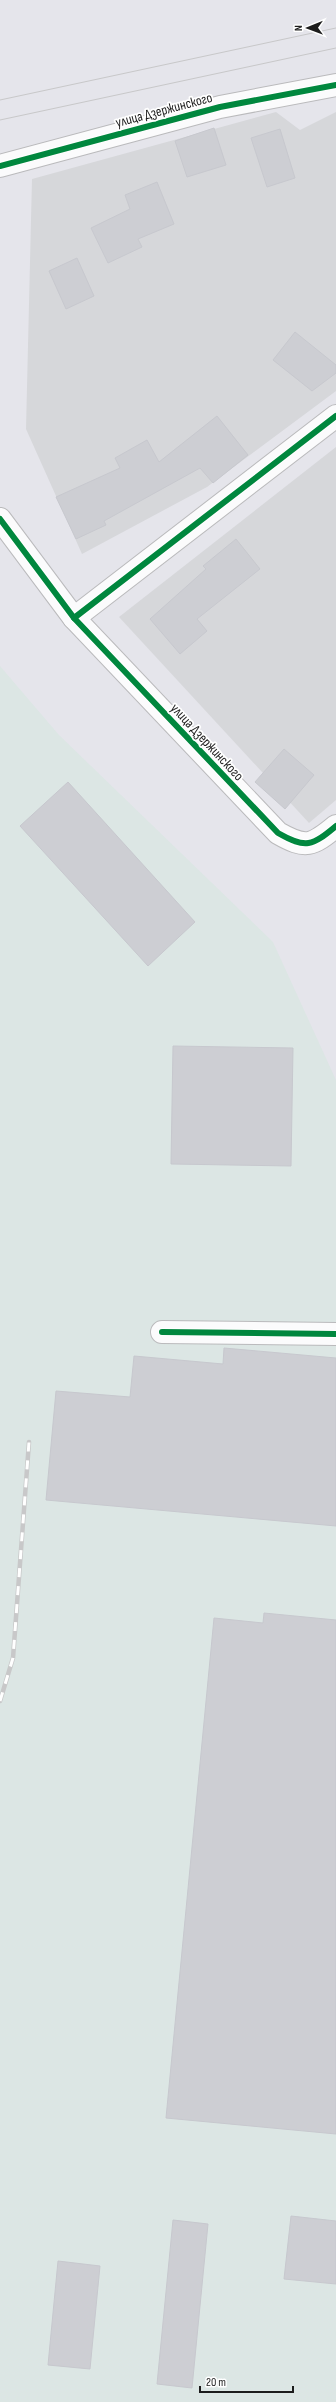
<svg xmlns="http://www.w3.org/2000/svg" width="336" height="2402" font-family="'Sofia Sans Condensed',sans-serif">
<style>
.residential{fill:#d6d7da}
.industrial{fill:#dce6e4}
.building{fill:#cdced3;stroke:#c7c8ce}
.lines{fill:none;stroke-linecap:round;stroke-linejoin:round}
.street-casing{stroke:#bababc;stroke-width:24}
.street{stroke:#fbfbfc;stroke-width:22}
.tram{stroke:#c8c8c9;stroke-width:1}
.rail-casing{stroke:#c8c8c9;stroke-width:4.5}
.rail{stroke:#fff;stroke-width:3;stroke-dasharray:9;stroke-linecap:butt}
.cycleway-casing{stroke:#fff;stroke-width:8}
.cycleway{stroke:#00873e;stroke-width:6}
.labels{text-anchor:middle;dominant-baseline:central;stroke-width:3.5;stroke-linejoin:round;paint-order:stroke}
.street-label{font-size:14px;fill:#1c1c1c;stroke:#fff}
</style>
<rect width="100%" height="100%" fill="#e5e5eb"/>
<!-- residential -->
<g class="residential">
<path d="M276,112L300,130L336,112V391L207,487L82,554L26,429L32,179Z"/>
<path d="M336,447V800L309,823L119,617Z"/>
</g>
<!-- industrial -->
<path class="industrial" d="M0,666L59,735L273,942L336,1080V2402H0Z"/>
<!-- building -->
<g class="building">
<path d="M214,128L226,165L187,177L175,141Z"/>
<path d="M280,129L295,178L267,187L251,138Z"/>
<path d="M157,182L174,224L138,239L142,247L108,263L91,228L130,209L125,195Z"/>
<path d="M77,258L94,296L66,309L49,271Z"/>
<path d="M295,332L336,365V373L312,391L273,360Z"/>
<path d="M217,416L248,455L213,483L200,468L104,521L106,525L76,539L56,497L120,468L115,458L147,440L159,462Z"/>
<path d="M236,539L260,569L197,619L207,631L180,654L150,619L206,569L203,566Z"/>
<path d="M284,749L314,775L285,809L255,782Z"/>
<path d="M68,782L195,922L148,966L20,826Z"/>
<path d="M173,1046L293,1048L291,1166L171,1164Z"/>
<path d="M224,1348L336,1358V1526L46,1500L56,1391L130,1397L134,1356L223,1364Z"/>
<path d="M264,1613L336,1620V2134L166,2118L214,1618L263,1623Z"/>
<path d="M291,2216L336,2221V2284L284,2279Z"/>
<path d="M173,2220L208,2224L192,2388L157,2384Z"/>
<path d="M58,2261L100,2266L90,2369L48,2365Z"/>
</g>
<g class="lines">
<!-- street casing -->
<g class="street-casing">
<g id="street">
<path d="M0,166L220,107L336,85"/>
<path d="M0,519L74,618L278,833C306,849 312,846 336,826"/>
<path d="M74,618L336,416"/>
<path d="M162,1332L336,1334"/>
</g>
</g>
<!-- street -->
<use href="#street" class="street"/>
<!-- tram -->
<g class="tram">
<path d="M0,100L336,28"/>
<path d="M0,120L336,48"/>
</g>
<!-- rail casing -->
<g class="rail-casing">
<path id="rail" d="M0,1701L13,1658L29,1442"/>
</g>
<!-- rail -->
<use href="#rail" class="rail"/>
<!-- cycleway casing -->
<g class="cycleway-casing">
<g id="cycleway">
<path d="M0,166L220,107L336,85"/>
<path d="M0,519L74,618L278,833C306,849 312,846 336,826"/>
<path d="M74,618L336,416"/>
<path d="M162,1332L336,1334"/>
</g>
</g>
<!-- cycleway -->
<use href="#cycleway" class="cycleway"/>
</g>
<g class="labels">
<!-- street labels -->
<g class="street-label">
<text transform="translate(164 110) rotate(-15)">улица Дзержинского</text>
<text transform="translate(207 742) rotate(47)">улица Дзержинского</text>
</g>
</g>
<!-- north arrow -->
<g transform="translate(308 28) rotate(269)" stroke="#ffffff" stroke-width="3" paint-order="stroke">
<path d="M0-3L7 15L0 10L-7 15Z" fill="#1c1c1c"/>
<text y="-6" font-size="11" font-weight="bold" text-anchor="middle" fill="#1c1c1c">N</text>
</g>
<!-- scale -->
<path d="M200 2386v6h93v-6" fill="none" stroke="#1c1c1c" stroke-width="2"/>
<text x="206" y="2386" font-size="12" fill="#1c1c1c" stroke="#ffffff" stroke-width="3" paint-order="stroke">20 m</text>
</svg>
